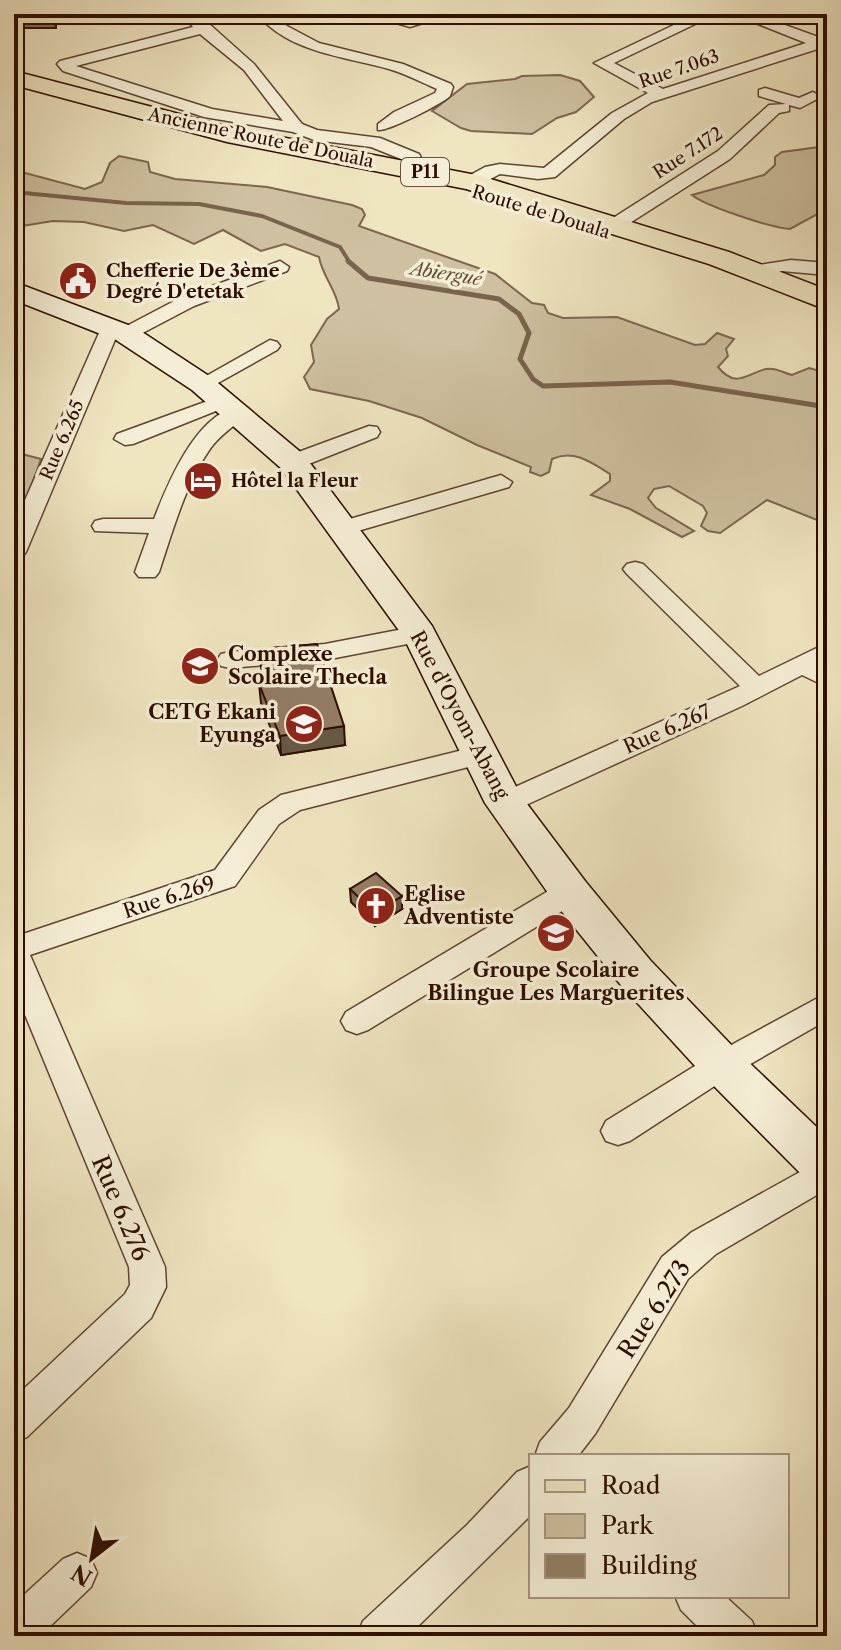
<svg xmlns="http://www.w3.org/2000/svg" width="841" height="1650" font-family="'Libre Caslon Text',serif">
<style>
.green{fill:#cec0a0;stroke:#7e6650;stroke-width:2}
.lines{fill:none;stroke-linecap:round;stroke-linejoin:round}
.stream-far1{stroke:#7a634d;stroke-width:4}
.stream{stroke:#7a634d;stroke-width:5}
.street-casing{stroke:#5e4331;stroke-width:3}
.secondary-casing{stroke:#2e0d01;stroke-width:3}
.primary-casing{stroke:#2e0d01;stroke-width:3}
.street{fill:#f5eed6;fill-rule:evenodd}
.secondary{fill:#f5eed6;fill-rule:evenodd}
.primary{fill:#efe5c0;fill-rule:evenodd}
.wall{fill:#7e6c56;stroke:#2e0d01;stroke-width:2}
.shaded-wall{fill:#665846;stroke:#2e0d01;stroke-width:2}
.building{fill:#927d64;stroke:#2e0d01;stroke-width:2}
.labels{text-anchor:middle;dominant-baseline:central;stroke-width:7;stroke-linejoin:round;paint-order:stroke}
.far-street-label{font-size:18px;fill:#2e0d01;stroke:#f5eed6}
.shield{fill:#f5eed6;stroke:#6a5041;stroke-width:2}
.shield-label{font-size:18px;font-weight:bold;fill:#2e0d01}
.far-poi-label{font-size:18px;font-weight:bold;fill:#2e0d01;stroke:#f5eed6;text-anchor:start}
.far-water-label{font-size:18px;font-style:italic;fill:#674d3a;stroke:#f5eed6}
.poi-label{font-size:20px;font-weight:bold;fill:#2e0d01;stroke:#f5eed6;text-anchor:start}
.street-label{font-size:20px;fill:#2e0d01;stroke:#f5eed6}
.near-street-label{font-size:24px;fill:#2e0d01;stroke:#f5eed6}
</style>
<rect width="100%" height="100%" fill="#efe5c0"/>
<filter id="stains"><feTurbulence type="fractalNoise" baseFrequency=".0025" numOctaves="4"/><feColorMatrix values="0 0 0 0 .2 0 0 0 0 .09 0 0 0 0 .02 0 0 0 .5 -.17"/></filter>
<radialGradient id="worn" r=".72"><stop offset=".6" stop-color="#630" stop-opacity="0"/><stop offset="1" stop-color="#630" stop-opacity=".3"/></radialGradient>
<!-- green -->
<g class="green">
<path d="M560,75L580,81L594,97L576,112L557,118L532,134L471,131L461,128L432,111L467,84L515,79L522,76Z"/>
<path d="M827,146V209L790,229C772,228 705,206 692,195L764,175L775,165V157L782,152Z"/>
<path d="M119,156L148,162L150,172L175,179L267,187L352,205L362,209L365,215L359,226L495,274L532,303L544,305L548,313L563,318L617,317L695,345L705,344L717,333L734,339L726,349L728,356L718,367C736,389 746,374 766,369C776,367 783,373 792,375L809,368L827,373V524L767,500L720,533L708,531L701,526L707,513L703,506L669,486L654,489L648,498L656,508L694,531L682,537L630,509L591,495L610,481V474C591,462 574,449 552,459L549,472L541,476L530,472L531,467L477,445L422,418L369,401L310,389L304,377L314,362L311,345L327,319L339,309C337,290 322,276 319,257L285,244L261,251L223,230L194,244L153,225L124,231L84,222L53,221L22,226L14,223V170L85,189L102,182L110,163Z"/>
<path d="M14,452L41,459L26,501L14,509Z"/>
</g>
<g class="lines">
<!-- stream-far1 -->
<path class="stream-far1" d="M14,192L126,203L199,204L262,216L340,247L350,263"/>
<!-- stream -->
<path class="stream" d="M348,261L368,278L499,299L519,314L529,333L520,359L533,379L543,386L670,382L827,407"/>
<!-- street casing -->
<g class="street-casing">
<g id="street">
<path d="M183,14H198L254,64L302,124L317,130L380,138L419,154L425,165L418,173H406L404,169L406,161L371,147L314,140L293,132L204,117L63,71L57,64L60,61L193,27ZM200,34L244,70L283,121L212,109L76,66Z"/>
<path d="M257,14H273L287,26L319,43L403,64L451,84L453,87L450,96C442,104 387,132 378,130V124L394,112L435,93L437,89C421,82 406,74 389,69C343,56 290,53 257,14Z"/>
<path d="M365,14C379,14 400,19 412,18C426,17 438,14 452,14L410,27Z"/>
<path d="M697,14H716L614,63L663,89L806,43L733,14H754L821,38L827,37V46L652,102L624,119L555,177L538,179L500,174L477,186H465L462,182L465,178L485,167L500,164L544,168L612,113L648,93L594,63Z"/>
<path d="M765,88L799,98L813,92L821,97L800,108L789,105V111L779,113L730,159L622,228H610L607,224L610,220L718,151L769,105L786,104L759,96V90Z"/>
<path d="M791,260L827,263V275L782,271L757,278L748,272L759,265Z"/>
<path d="M280,261L289,267L287,271L194,306L133,338L126,340L117,335L26,552L22,557L14,559V525L103,324H117L119,330L180,298Z"/>
<path d="M270,340L277,342L280,346L277,350L209,388L202,390L192,384Z"/>
<path d="M224,395L234,401L231,405L133,444L125,445L114,439L117,434Z"/>
<path d="M236,407L247,413C236,426 220,434 210,449C185,485 173,530 159,572L155,577H139L135,572L149,533L95,531L92,526L95,521L103,519H154C168,483 195,417 236,407Z"/>
<path d="M369,426L377,427L380,432L377,437L301,467L293,469L282,462L285,457Z"/>
<path d="M501,475L512,482L509,487L344,535L336,533L332,528L336,523Z"/>
<path d="M635,562L643,564L759,676L827,643V661L822,664L827,667V687L802,675L742,706L515,810L505,813L495,810L491,803L495,796L740,686L627,574L623,569L627,564Z"/>
<path d="M419,626L428,628L431,634L428,640L325,660L230,668L221,666L217,660L221,654L230,652L325,644Z"/>
<path d="M479,746L488,748L492,755L488,762L300,810L279,824L235,886L30,955L165,1267L166,1287L151,1318L27,1437L14,1443V1398L125,1294L130,1285L129,1267L14,988V937L215,870L259,810L281,795Z"/>
<path d="M570,881L580,884L585,892L580,900L368,1030L357,1034L346,1030L341,1021L346,1012L560,884Z"/>
<path d="M827,993V1020L733,1074L630,1141L618,1145L606,1141L601,1131L606,1121L711,1056Z"/>
<path d="M827,1157V1189L716,1254L688,1279L595,1434L578,1456H535L540,1442L569,1408L662,1257L692,1232Z"/>
<path d="M531,1466V1515L408,1636H357L363,1621L467,1525L517,1472Z"/>
<path d="M77,1553L91,1559L97,1573L91,1587L40,1636H14V1604L63,1559Z"/>
<path d="M675,1596H725L752,1621L758,1636H707L681,1610Z"/>
</g>
</g>
<!-- secondary casing -->
<g class="secondary-casing">
<path id="secondary" d="M14,282L136,328L212,378L304,455L432,626L521,796L585,881L650,960L738,1052L827,1137V1189L810,1183L706,1078L620,984L555,903L485,803L403,636L282,469L192,390L116,340L14,300Z"/>
</g>
<!-- primary casing -->
<g class="primary-casing">
<path id="primary" d="M14,71L229,127L481,176L729,252L827,290V310L709,264L466,189L227,142L14,85Z"/>
</g>
<!-- street -->
<use href="#street" class="street"/>
<!-- secondary -->
<use href="#secondary" class="secondary"/>
<!-- primary -->
<use href="#primary" class="primary"/>
</g>
<!-- wall -->
<g class="wall">
<rect x="14" y="14" width="42" height="14"/>
<path d="M260,649L345,745L281,755L261,703L259,684L267,683L261,668Z"/>
<path d="M350,889L402,909L375,926L351,902Z"/>
</g>
<!-- shaded-wall -->
<g class="shaded-wall">
<path d="M53,14H56V28Z"/>
<path d="M344,726L345,745L281,755L280,736Z"/>
<path d="M402,896V909L375,926V913Z"/>
</g>
<!-- building -->
<g class="building">
<path d="M317,644L344,726L280,736L259,684L272,682L260,649Z"/>
<path d="M376,873L402,896L375,913L350,889Z"/>
</g>
<!-- icons -->
<defs>
<g id="civic-disc" transform="scale(2)"><circle r="9.5" fill="#8f2418" stroke="#f5eed6"/><path d="M-.6-6.5H3V-4.5H.6V-3L4-1V1h2V6H-6V1h2V-1L-.6-3ZM-1.2 2.5V6h2.4V2.5Z" fill="#fff"/></g>
<g id="hotel-disc" transform="scale(2)"><circle r="9.5" fill="#8f2418" stroke="#f5eed6"/><path d="M-6-4.5h1.5V1H6V5H4.5V3h-9V5H-6ZM-4 0a1.8 1.8 0 1 1 3.6 0ZM.5 0V-2.5h3Q6-2.5 6 0Z" fill="#fff"/></g>
<g id="school-disc" transform="scale(2)"><circle r="9.5" fill="#8f2418" stroke="#f5eed6"/><path d="M0-5L7-2L0 1L-7-2ZM-4 1L0 2.5L4 1V4Q0 6-4 4Z" fill="#fff"/></g>
<g id="church-disc" transform="scale(2)"><circle r="9.5" fill="#8f2418" stroke="#f5eed6"/><path d="M-1.2-6h2.4v3.5h3.3v2.4h-3.3V6h-2.4V-.1h-3.3v-2.4h3.3Z" fill="#fff"/></g>
</defs>
<g fill-rule="evenodd">
<use href="#civic-disc" x="78" y="281"/>
<use href="#hotel-disc" x="203" y="481"/>
<use href="#school-disc" x="200" y="666"/>
<use href="#school-disc" x="304" y="724"/>
<use href="#church-disc" x="376" y="906"/>
<use href="#school-disc" x="556" y="933"/>
</g>
<g class="labels">
<!-- far-street labels -->
<g class="far-street-label">
<text transform="translate(679 69) rotate(-19)">Rue 7.063</text>
<text transform="translate(261 138) rotate(12)">Ancienne Route de Douala</text>
<text transform="translate(688 153) rotate(-33)">Rue 7.172</text>
<text transform="translate(541 212) rotate(17)">Route de Douala</text>
<text transform="translate(62 440) rotate(-67)">Rue 6.265</text>
</g>
<!-- shield labels -->
<rect class="shield" x="401" y="158" width="48" height="28" rx="6"/>
<g class="shield-label">
<text x="425" y="172">P11</text>
</g>
<!-- far-poi labels -->
<g class="far-poi-label">
<text x="106" y="271">Chefferie De 3ème<tspan x="106" dy="21">Degré D'etetak</tspan></text>
<text x="231" y="481">Hôtel la Fleur</text>
</g>
<!-- far-water labels -->
<g class="far-water-label">
<text transform="translate(446 274) rotate(9)">Abiergué</text>
</g>
<!-- poi labels -->
<g class="poi-label">
<text x="228" y="654">Complexe<tspan x="228" dy="23">Scolaire Thecla</tspan></text>
<text x="276" y="712" text-anchor="end">CETG Ekani<tspan x="276" dy="23">Eyunga</tspan></text>
<text x="404" y="894">Eglise<tspan x="404" dy="23">Adventiste</tspan></text>
<text x="556" y="970" text-anchor="middle">Groupe Scolaire<tspan x="556" dy="23">Bilingue Les Marguerites</tspan></text>
</g>
<!-- street labels -->
<g class="street-label">
<text transform="translate(460 715) rotate(62)">Rue d'Oyom-Abang</text>
<text transform="translate(667 729) rotate(-24)">Rue 6.267</text>
<text transform="translate(169 897) rotate(-18)">Rue 6.269</text>
</g>
<!-- near-street labels -->
<g class="near-street-label">
<text transform="translate(121 1208) rotate(67)">Rue 6.276</text>
<text transform="translate(654 1309) rotate(-57)">Rue 6.273</text>
</g>
</g>
<!-- margin -->
<rect width="841" height="1650" fill="none" stroke="#efe5c0" stroke-width="48"/>
<rect x="16" y="16" width="809" height="1618" fill="none" stroke="#2e0d01" stroke-width="4"/>
<rect x="24" y="24" width="793" height="1602" fill="none" stroke="#2e0d01" stroke-width="2"/>
<!-- legend -->
<rect x="529" y="1454" width="260" height="144" fill="#f5eed6" stroke="#a59481" stroke-width="2"/>
<rect x="545" y="1480" width="40" height="12" fill="#efe5c0" stroke="#a59481" stroke-width="2"/>
<text x="601" y="1494" font-size="24" fill="#2e0d01">Road</text>
<rect x="545" y="1514" width="40" height="24" fill="#cec0a0" stroke="#a59481" stroke-width="2"/>
<text x="601" y="1534" font-size="24" fill="#2e0d01">Park</text>
<rect x="545" y="1554" width="40" height="24" fill="#927d64" stroke="#a59481" stroke-width="2"/>
<text x="601" y="1574" font-size="24" fill="#2e0d01">Building</text>
<!-- north arrow -->
<g transform="translate(92 1558) rotate(211)" stroke="#f5eed6" stroke-width="6" paint-order="stroke">
<path d="M0-6L14 30L0 20L-14 30Z" fill="#2e0d01"/>
<text y="-12" font-size="22" font-weight="bold" text-anchor="middle" fill="#2e0d01">N</text>
</g>
<rect width="100%" height="100%" filter="url(#stains)"/>
<rect width="100%" height="100%" fill="url(#worn)"/>
</svg>
